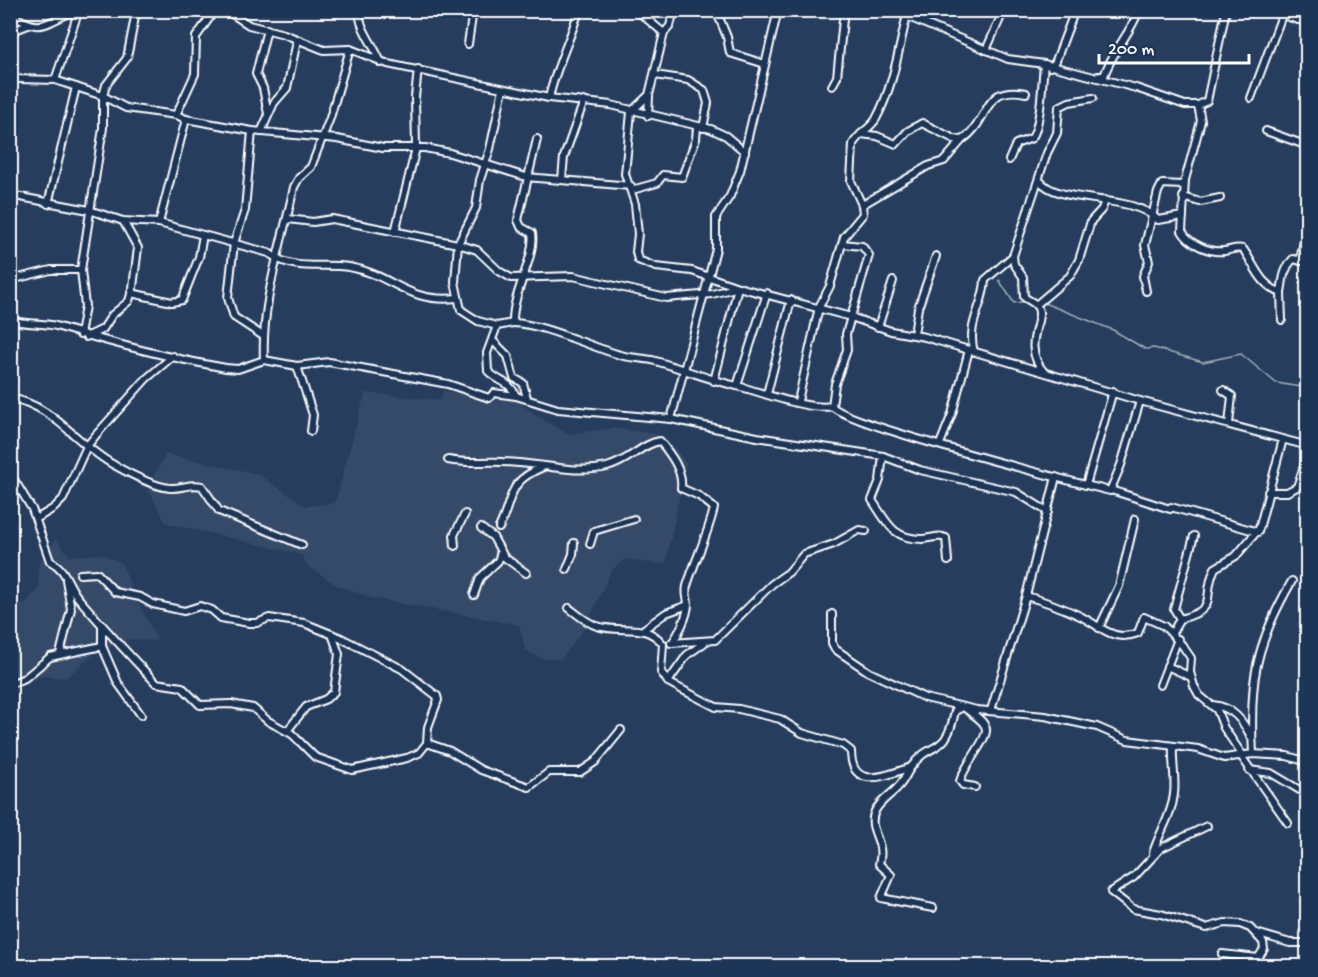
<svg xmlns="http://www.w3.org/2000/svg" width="1318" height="977" font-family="'Gochi Hand',sans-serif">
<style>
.built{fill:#344a68}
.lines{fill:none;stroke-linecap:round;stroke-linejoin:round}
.stream{stroke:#a4aebb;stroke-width:1.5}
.minor-casing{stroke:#fff;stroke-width:10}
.minor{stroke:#1d3557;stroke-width:6}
</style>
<rect width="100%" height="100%" fill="#263d5e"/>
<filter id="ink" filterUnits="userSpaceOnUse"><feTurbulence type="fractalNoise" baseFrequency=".0167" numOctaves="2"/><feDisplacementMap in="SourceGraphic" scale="12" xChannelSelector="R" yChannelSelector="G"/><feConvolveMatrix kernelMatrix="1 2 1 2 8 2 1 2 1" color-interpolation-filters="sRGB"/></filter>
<g filter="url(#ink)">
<!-- built -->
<g class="built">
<path d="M443,391L519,401L535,415L568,434L615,428L655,434L674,448L686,463L666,563L655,564L625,559L612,570L584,629L561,660L540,658L525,650L519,625L371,598L337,585L307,566L302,555L166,523L147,487L166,454L258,474L306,506L335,503L365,393L440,400Z"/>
<path d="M56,539L70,556L103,554L122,563L133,593L158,641L131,639L95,653L66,678L45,676L26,680L11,688V607L25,603L39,588L38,565Z"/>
</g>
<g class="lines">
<!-- stream -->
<g class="stream">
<path d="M999,280L1014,303L1027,301"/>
<path d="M1044,303L1113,330L1145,349L1154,348L1203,362L1241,354L1276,383L1308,388"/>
</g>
<!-- minor casing -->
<g class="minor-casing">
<g id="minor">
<path d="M226,10L249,25L284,34L324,50L350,49L388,64L549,98L611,105L711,129L726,136L745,152"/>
<path d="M360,10C357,26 375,46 381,63"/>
<path d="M636,10L664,33"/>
<path d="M674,10L670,26L664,33L649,95L631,112L625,174L635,204L638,234L636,252L638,260L656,267L692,271L738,287L851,317L891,331L925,337L1140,401L1308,446"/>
<path d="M716,10L727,37L730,53L765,64"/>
<path d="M892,10L1008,59L1044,64L1136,88L1185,105H1198"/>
<path d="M1226,10L1207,101L1198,105L1201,121L1185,180L1182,231C1189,244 1210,253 1224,251C1232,250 1235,247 1243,249C1256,267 1259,284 1281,293C1283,280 1283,270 1293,259L1308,262"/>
<path d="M1267,10L1298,20H1308"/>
<path d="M10,14C45,36 44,21 78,10"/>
<path d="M267,29L256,74L263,88L268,114"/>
<path d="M10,32L28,25"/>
<path d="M468,44L473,10"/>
<path d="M986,50L1004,10"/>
<path d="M1050,67L1055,63L1075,10"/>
<path d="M10,75L19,79L55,80L103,96L126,108L176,115L186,119L252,131L337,139L383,148H425L450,153L526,177L631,186"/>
<path d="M655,75L688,80L704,90L708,103L703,128"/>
<path d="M1098,76H1104C1112,51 1130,35 1139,10"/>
<path d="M55,80L79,10"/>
<path d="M832,86L837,77L844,10"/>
<path d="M549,98C556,66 570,41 579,10"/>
<path d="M1251,98L1284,10"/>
<path d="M176,115L195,74L196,37L215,10"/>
<path d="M648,116L649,96"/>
<path d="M252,131L245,210L234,243L228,298L234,317L263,336"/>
<path d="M1266,131L1308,146"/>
<path d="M261,132L274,103L287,88L297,41"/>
<path d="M861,134L877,136L896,144L908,131L922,123L954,139L962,140C992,120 981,84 1026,93"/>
<path d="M1009,160L1016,144L1032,138C1041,125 1042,83 1044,64"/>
<path d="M562,179L564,157L584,101"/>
<path d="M1039,180C1059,206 1130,192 1158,220L1183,216"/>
<path d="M632,190L657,183L663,175L682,177L696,139L697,127"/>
<path d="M10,195L89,210L123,221L159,223L269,253C292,272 322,263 349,267C392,274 407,304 457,298"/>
<path d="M1183,197L1200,202L1220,198"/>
<path d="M48,204L76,87"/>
<path d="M862,205L928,166L944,161L962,140"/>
<path d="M288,219L313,222L332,219L458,244L477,250L499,271L511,278L573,276L666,298L712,294L739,287"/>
<path d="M159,223L186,119"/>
<path d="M395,232L416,148L415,97L418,69"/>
<path d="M1300,261L1308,220"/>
<path d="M10,280L51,270H81"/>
<path d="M1146,291L1143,276L1149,262L1145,245L1158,192L1162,184L1182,185L1184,182"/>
<path d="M131,293L172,302L182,300L199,257L203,235"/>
<path d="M767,293L737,386C762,392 809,411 832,406C845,424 1073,482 1110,491L1121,465L1140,401"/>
<path d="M1281,293L1282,320"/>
<path d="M1036,305L1070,276L1079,260L1091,221L1102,209L1105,200"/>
<path d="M819,307L830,286L844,237L863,214L862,205L851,181L853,144C859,133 870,129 876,119C893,87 898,53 906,19"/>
<path d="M10,320C25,325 41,322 56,326C111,343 169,358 226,368L238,369L264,360L297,366L329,362L448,384L489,398L494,393L516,396L558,409L671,419L757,437L883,456L920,470L1016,492L1048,512"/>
<path d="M513,323C544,324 588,346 620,355C630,358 642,358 652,360C681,368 707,379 737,386"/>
<path d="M497,326L478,321L461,310L455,282L458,244L476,208L480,180L490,149L503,89"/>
<path d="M878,327L893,281"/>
<path d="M914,334L918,308L936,256"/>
<path d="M80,335L85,306L81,270L103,128V96L106,85L127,58L135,17L134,10"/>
<path d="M86,337L103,329L112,315L129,301L133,287L138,248L123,221"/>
<path d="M493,341L508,356L514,378L523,383L527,398"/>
<path d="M974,352C966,322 984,307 985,280L1013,256"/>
<path d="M264,360C261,301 282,244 294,187L299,178L311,167L330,118L350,49"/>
<path d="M297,366L313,415L311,431"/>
<path d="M1044,372C1019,343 1048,318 1036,305C1033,302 1028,300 1024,297L1023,277L1014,264L1013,256L1047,153L1057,133L1059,107L1069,102L1093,98"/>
<path d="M714,381L738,287"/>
<path d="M1223,390L1232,396L1229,424"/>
<path d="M767,394L791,300"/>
<path d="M516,396C510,381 498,382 488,371L487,353L497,326L513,323C512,292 536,258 532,233L521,227L518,220L537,139"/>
<path d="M10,398C54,405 78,446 114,465C130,474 152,486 170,488C181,489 190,483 202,486L219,511L302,545"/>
<path d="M798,401L819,307"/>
<path d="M832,406L835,384L847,350L846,334L869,255L862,246L842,244"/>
<path d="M671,419L716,249V217L730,196L740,171L778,10"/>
<path d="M940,444L952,414L969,350"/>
<path d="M883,456L880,480L872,500C887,522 892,539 922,539C931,539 938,534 946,538L948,561"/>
<path d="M448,460C470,464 480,461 502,462C537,462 573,475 607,467C630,461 641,444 660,441C671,455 683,470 681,488L699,496L714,508C708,535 695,560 687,586C685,594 688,598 688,605C687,617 679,633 672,643"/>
<path d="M10,473L32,509L50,561C68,570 67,586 80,600C105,629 130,656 156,683L182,687L200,705L231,704L253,708L268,721L292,734L315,757L352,770L407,758L419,753L427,743L428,727L438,700L437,696L402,669L341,638L304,623L269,618L257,623H249L221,618L212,610L200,606L184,611L153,604L140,597L115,592L97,573L80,574"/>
<path d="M1086,485L1113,391"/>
<path d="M1111,490L1170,509"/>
<path d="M1268,492H1287L1297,487L1308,454"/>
<path d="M1171,507L1258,532"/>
<path d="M36,519L54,508L63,499L87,446L96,435L146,379L173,356"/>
<path d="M481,528L493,537L504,557L526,573"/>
<path d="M499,528C514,497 506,482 543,467"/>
<path d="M590,544L594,531L634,519"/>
<path d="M455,546L454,535L465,514"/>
<path d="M567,569L573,554L574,543"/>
<path d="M474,595L480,578L498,561L501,552"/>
<path d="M1026,596C1044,601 1061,607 1078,615C1100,625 1112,643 1138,633L1144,617L1164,626L1182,645L1191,658L1190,672L1194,686L1199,695L1217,710L1224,728L1243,756"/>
<path d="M569,608C578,615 587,623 597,626C622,634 645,621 663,644L661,672L668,682L677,687L716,707L739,709L780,719L802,733L843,745L851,751C851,792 887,775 911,767"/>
<path d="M832,614V643L835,649L869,672L925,698L977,710L1045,716L1097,727L1127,740L1198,749L1224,758L1253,754L1287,756L1308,762"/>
<path d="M1180,619L1174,609L1194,536"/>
<path d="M102,626V646L118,683L141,715"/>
<path d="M1099,628L1119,586L1135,519"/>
<path d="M644,629L666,613L688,605"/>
<path d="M1172,633L1180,619C1221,608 1201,598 1215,568L1236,556L1259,529L1283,439"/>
<path d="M671,643L715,640L772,584L789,572L804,554L834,544L859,530L866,531"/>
<path d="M60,654L71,609L66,580"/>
<path d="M1167,666L1191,677"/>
<path d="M668,682L687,655L704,643"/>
<path d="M10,684L25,678L50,657L102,646"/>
<path d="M1160,685L1178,639"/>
<path d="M1213,705C1233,707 1243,721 1251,737"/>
<path d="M966,709C972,714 986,721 986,730C987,740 964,766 960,781L963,785L975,787"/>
<path d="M991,710L1026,596L1056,477"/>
<path d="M287,731L306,707L326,699L334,692L339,654L332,634"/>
<path d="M427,743L450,751L481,770L529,787L549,772H580L595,762L621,730"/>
<path d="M1253,754C1249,681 1255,645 1292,581"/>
<path d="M1241,756L1288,823"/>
<path d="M1249,770L1271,773L1308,795"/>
<path d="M1207,826L1161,848L1134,877L1111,892L1133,909L1161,914L1206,928L1225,923L1240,924L1250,928L1263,942L1264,949L1258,958L1222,954"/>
<path d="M1153,853C1159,833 1172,815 1174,794C1176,779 1172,763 1173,747"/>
<path d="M933,908L881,898L891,875L879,864C886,840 866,830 875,811C880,801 891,795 898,787C904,781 906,774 911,767C931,739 946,758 955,711L963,707"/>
<path d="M1256,933L1290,943H1308"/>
</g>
</g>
<!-- minor -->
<use href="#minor" class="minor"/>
</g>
</g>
<!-- margin -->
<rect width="1318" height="977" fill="none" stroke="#1d3557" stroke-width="36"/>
<rect x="18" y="18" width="1282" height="941" fill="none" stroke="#fff" stroke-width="2" filter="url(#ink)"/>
<!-- scale -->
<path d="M1099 54v9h150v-9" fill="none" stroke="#ffffff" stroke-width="3"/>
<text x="1108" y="54" font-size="18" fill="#ffffff" stroke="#1d3557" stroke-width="4.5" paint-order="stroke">200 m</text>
</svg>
